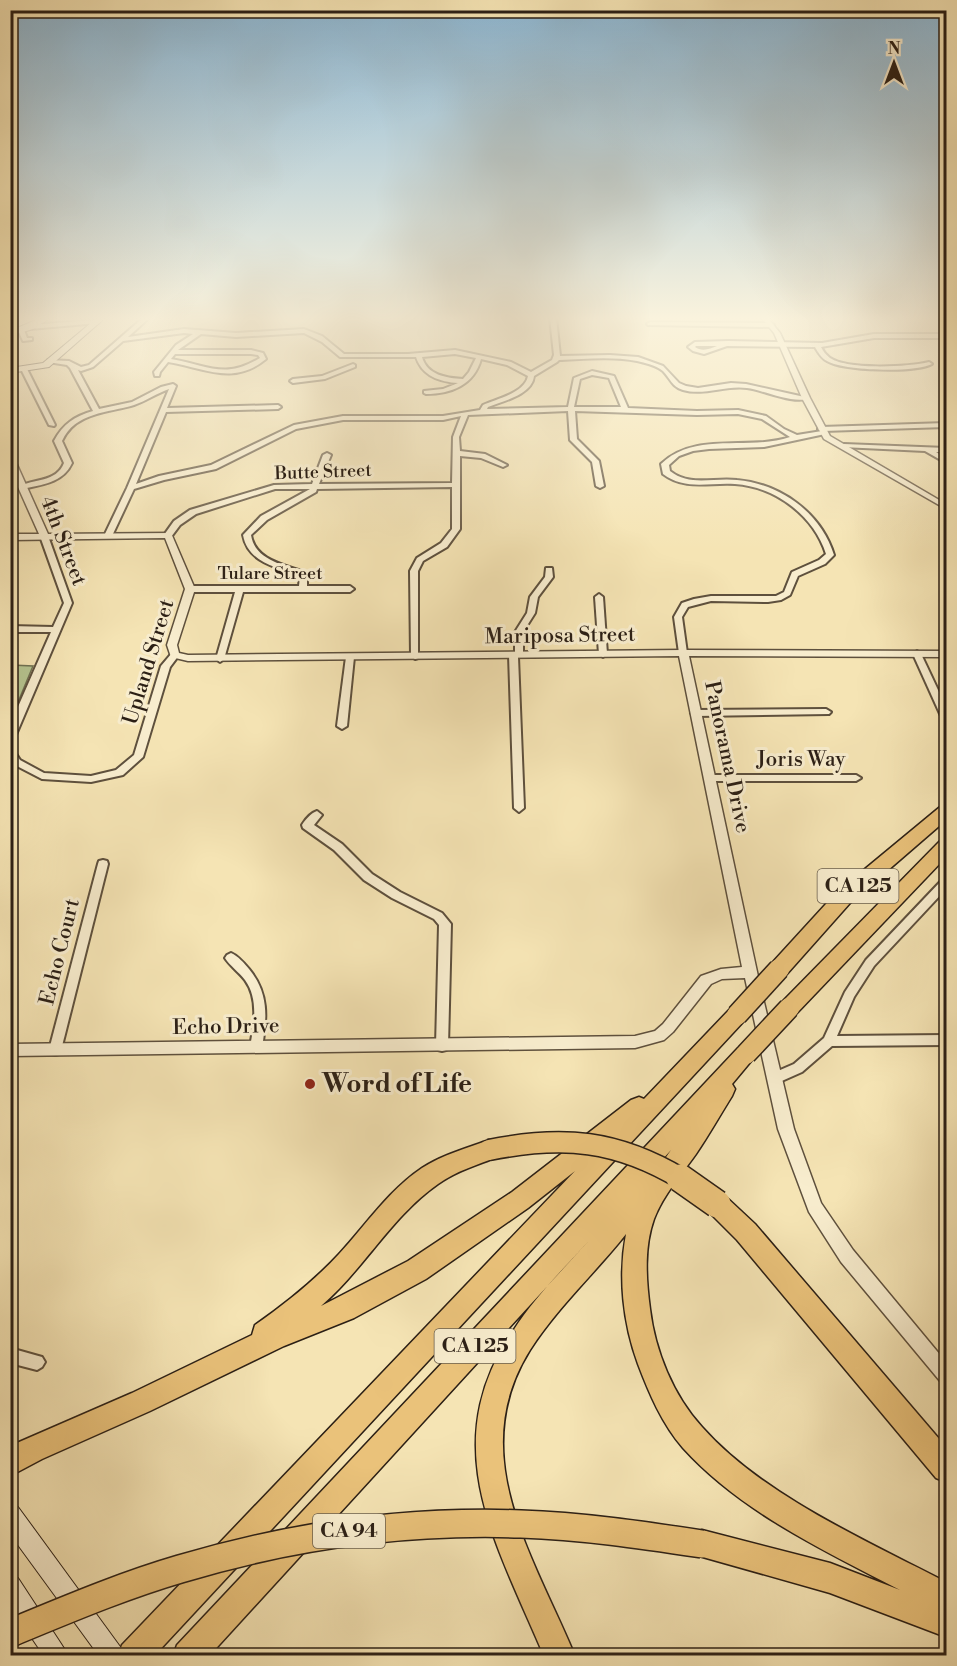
<svg xmlns="http://www.w3.org/2000/svg" width="957" height="1666" font-family="'Libre Bodoni',serif">
<style>
.green{fill:#b6c591;stroke:#707253;stroke-width:1.5}
.lines{fill:none;stroke-linecap:round;stroke-linejoin:round}
.minor-casing{stroke:#5e503d;stroke-width:4}
.tertiary-casing{stroke:#5e503d;stroke-width:3}
.secondary-casing{stroke:#2b1f15;stroke-width:2}
.motorway-casing{stroke:#2b1f15;stroke-width:3}
.minor{fill:#f8edce;fill-rule:evenodd}
.tertiary{fill:#f8edce;fill-rule:evenodd}
.secondary{fill:#f8edce;fill-rule:evenodd}
.motorway{fill:#eac27a;fill-rule:evenodd}
.motorway-bridge-far1-casing{stroke:#2b1f15;stroke-width:23;stroke-linecap:butt}
.motorway-bridge-casing{stroke:#2b1f15;stroke-width:30;stroke-linecap:butt}
.motorway-bridge-far1{stroke:#eac27a;stroke-width:20}
.motorway-bridge{stroke:#eac27a;stroke-width:27}
.poi-dot{fill:#8f2418;stroke:#f8edce;stroke-width:2}
.labels{text-anchor:middle;dominant-baseline:central;stroke-width:6;stroke-linejoin:round;paint-order:stroke}
.far-street-label{font-size:18px;fill:#2b1f15;stroke:#f8edce}
.shield{fill:#f8edce;stroke:#685d4c;stroke-width:1.5}
.shield-label{font-size:20px;font-weight:bold;fill:#2b1f15}
.street-label{font-size:21px;fill:#2b1f15;stroke:#f8edce}
.near-poi-label{font-size:26px;font-weight:bold;fill:#2b1f15;stroke:#f8edce;text-anchor:start}
</style>
<rect width="100%" height="100%" fill="#f5e4b4"/>
<filter id="stains"><feTurbulence type="fractalNoise" baseFrequency=".00333" numOctaves="4"/><feColorMatrix values="0 0 0 0 .2 0 0 0 0 .09 0 0 0 0 .02 0 0 0 .5 -.17"/></filter>
<radialGradient id="worn" r=".72"><stop offset=".6" stop-color="#630" stop-opacity="0"/><stop offset="1" stop-color="#630" stop-opacity=".3"/></radialGradient>
<!-- green -->
<path class="green" d="M11,665L33,666L11,719L10,665Z"/>
<g class="lines">
<!-- minor casing -->
<g class="minor-casing">
<g id="minor">
<path d="M10,317H17L10,323Z"/>
<path d="M144,317H150L128,337L184,329L236,333L304,329L322,336L344,354H408L455,350L511,362L531,372L552,360L554,355L550,317H556L560,356L610,355L638,357L663,366L679,383L686,386L698,388L731,383L746,384L809,398C795,405 763,390 747,388C725,385 704,396 683,390C672,387 670,378 663,371C656,365 645,363 637,361C611,356 585,359 559,360L557,362L534,376C532,395 503,401 488,407L487,409L568,407L574,378L592,371L614,376L628,408L697,411L738,410L766,416L784,429L797,435L822,431L818,429L821,427L946,423V427L823,431L826,433L825,434L764,447L709,449L693,451L679,456L669,465L670,471C690,487 714,477 737,480C781,484 821,513 834,555L825,564L798,576L790,595L781,600L768,602L711,601L688,607L682,617L687,653L683,656L679,653L674,617L682,603L694,599L711,596H776L784,592L792,572L819,560L826,554C814,516 776,487 735,484C710,482 685,491 663,474L661,464C695,431 749,451 790,437L762,419L738,414L697,415L575,411L577,439L599,461L604,486L600,488L596,486L592,462L570,440L568,411L468,415L459,437L460,451L485,454L507,465L503,467L481,458L460,456V529L447,547L423,561L418,571V658L415,659L411,656L410,571L417,558L441,543L452,529V487L317,489L316,492L267,520L251,535C255,561 286,565 307,573V586H350L354,589L350,592H243L224,659L220,662L216,659L235,592H190L186,589L190,586H299L300,576C277,567 248,563 243,535L261,516L310,489H275L196,514L180,525L171,537H165L164,535L174,521L190,510L274,485L312,484L323,455L327,453L331,455L319,484L452,483L453,437L461,416L443,420H343L296,429L216,469L164,480L134,489L112,536L111,538H105L104,536L127,488L169,389C157,393 146,401 134,405C108,413 75,412 62,441L72,463C63,483 41,485 22,489L18,487C34,478 56,483 64,463L54,441C63,424 75,416 93,411L70,368L67,365L48,362V360L69,361L81,367L89,365ZM184,333L193,334L176,345L154,372L155,376H159L160,372L168,362C205,368 233,386 266,359L263,353L251,350H178L201,334L236,337L304,333L322,342L340,357H416C422,376 440,382 458,383L443,389L424,391V393L426,394C451,394 474,385 481,359L507,365L528,376C525,393 496,399 483,405L480,410L443,416H343L294,425L211,465L159,476L136,484L166,412L278,409L281,407L278,405L167,408L176,386L173,384L161,387L132,402L99,409L78,370L81,371L93,367L123,341ZM175,354H251L258,355L260,358C224,380 208,365 171,359ZM455,354L476,358L469,372L463,379C446,378 427,375 422,357ZM592,375L609,378L621,407H574L580,379Z"/>
<path d="M96,320L99,322L98,323L30,329L27,327L30,325Z"/>
<path d="M650,322L771,323L774,325L771,327L648,325L647,324Z"/>
<path d="M21,328L24,330L27,338H32V340L23,341L18,330Z"/>
<path d="M874,334H946V338H874L821,347C823,351 826,355 830,358C848,370 908,367 929,362L932,364C915,373 844,371 827,361C821,358 818,352 815,347L727,346L704,354L693,351L688,347L695,342L728,341L822,343ZM696,346H717C710,349 702,352 695,347Z"/>
<path d="M353,364L355,365V367L325,379L293,383L290,381L293,379L322,376Z"/>
<path d="M24,367L27,369L55,425L54,426L49,425L21,369Z"/>
<path d="M844,444L946,448V452H936L946,458V463L925,451L842,447L840,446Z"/>
<path d="M41,534H47L48,536L72,603L15,737L10,740V725L51,632H10V626L53,627L64,603L40,536Z"/>
<path d="M546,568H552L553,577L538,597L535,613L523,632V655L518,657L524,808L519,812L514,808L509,655L510,653H515V632L527,613L530,597L545,577Z"/>
<path d="M599,594L603,597L607,654L603,657L599,654L595,597Z"/>
<path d="M917,651L921,654L946,707V719L941,716L913,654Z"/>
<path d="M175,652L179,655L170,667L143,757L123,775L91,782L42,779L13,764L10,761V748L13,749L20,760L44,773L91,776L116,770L134,755L161,666L172,653Z"/>
<path d="M350,654L354,657L347,726L342,729L337,726L346,657Z"/>
<path d="M826,709L831,712L829,714L696,716L691,713L696,710Z"/>
<path d="M710,775H856L861,778L856,781H710L705,778Z"/>
<path d="M317,811L322,815L314,825L342,844L372,874L400,892L442,913L451,924L448,1046L446,1050L442,1051L438,1050L436,1046L439,925L434,919L392,898L364,880L334,850L303,828L302,825C305,820 311,813 317,811Z"/>
<path d="M103,860L107,861L108,864L61,1050L59,1054L55,1055L51,1054L49,1050L98,864L99,861Z"/>
<path d="M946,879V889L874,966L854,997L837,1036L946,1035V1045L832,1046L802,1072L775,1084L771,1082L769,1078L771,1074L794,1064L824,1038L845,992L866,960L942,880Z"/>
<path d="M231,953C238,956 244,963 249,969C269,993 267,1018 262,1047L260,1051L256,1052L252,1051L250,1047C254,1025 259,999 245,980C239,972 230,966 225,958L227,955Z"/>
<path d="M10,1348L42,1357L45,1362L42,1367L37,1370L10,1363Z"/>
</g>
</g>
<!-- tertiary casing -->
<g class="tertiary-casing">
<g id="tertiary">
<path d="M761,317H767L780,333L810,398L830,436L946,504V509L824,439L802,398L774,333Z"/>
<path d="M10,456L14,458L48,534L171,533L195,589L177,645L179,653L188,655L683,650L946,651V657L689,656L759,981L794,1129L821,1203L853,1250L946,1362V1384L940,1381L841,1262L809,1212L778,1129L745,978L722,979L711,984L673,1032L664,1040L635,1048L10,1056V1044L635,1036L655,1031L663,1024L701,976L721,969L742,967L679,656L188,661L171,657L167,645L185,589L165,538L10,540V534H39L10,469Z"/>
</g>
</g>
<!-- secondary casing -->
<g class="secondary-casing">
<g id="secondary">
<path d="M43,317H52L33,329L10,336V331Z"/>
<path d="M98,317H106L49,367L10,373V368L43,363Z"/>
<path d="M10,1505L18,1507L121,1648L124,1656H99L10,1534Z"/>
<path d="M10,1575L18,1578L69,1656H44L10,1606Z"/>
</g>
</g>
<!-- motorway casing -->
<g class="motorway-casing">
<g id="motorway">
<path d="M946,805V820L850,903L786,975L779,977L772,975L769,969L772,963L836,893L940,807Z"/>
<path d="M946,839V857L796,1014L789,1017L782,1014L779,1008L782,1002L940,841Z"/>
<path d="M737,1006L744,1009L747,1015L744,1021L154,1656H118L122,1645L575,1171L528,1208L426,1279L354,1318L284,1346L150,1411L42,1459L10,1476V1446L132,1393L252,1335L255,1325C285,1304 314,1281 339,1254C366,1225 388,1191 422,1168C442,1155 467,1148 489,1140L497,1143L500,1150L497,1157C477,1165 456,1171 438,1184C392,1216 364,1269 321,1306L408,1261L512,1192L631,1100L639,1097L644,1099L730,1009Z"/>
<path d="M746,1045L754,1048L757,1054L732,1084L735,1089L732,1096C720,1115 709,1135 696,1154C682,1174 663,1195 654,1219C644,1247 646,1279 650,1309C655,1351 673,1395 702,1427C762,1495 867,1541 946,1582V1637L830,1593L692,1554L688,1544L692,1534L702,1530L830,1563L900,1590C825,1551 741,1512 683,1448C662,1424 649,1393 638,1364C623,1323 618,1277 626,1234C595,1273 557,1308 530,1350C464,1455 534,1557 575,1656H544C497,1544 435,1446 513,1331C536,1295 567,1265 595,1234L209,1656H173L177,1645L738,1048ZM671,1150L657,1170L654,1169Z"/>
<path d="M717,1193L725,1196L755,1224L946,1447V1482L936,1478L737,1240L709,1212L705,1204L709,1196Z"/>
</g>
</g>
<!-- minor -->
<use href="#minor" class="minor"/>
<!-- tertiary -->
<use href="#tertiary" class="tertiary"/>
<!-- secondary -->
<use href="#secondary" class="secondary"/>
<!-- motorway -->
<use href="#motorway" class="motorway"/>
<!-- motorway-bridge-far1 casing -->
<g class="motorway-bridge-far1-casing">
<g id="motorway-bridge-far1">
<path d="M737,1015L779,969"/>
<path d="M746,1054L789,1008"/>
<path d="M489,1150C563,1135 617,1140 682,1179"/>
</g>
</g>
<!-- motorway-bridge casing -->
<g class="motorway-bridge-casing">
<g id="motorway-bridge">
<path d="M680,1178L717,1204"/>
<path d="M10,1633C66,1610 122,1586 180,1569C290,1536 407,1520 521,1524C582,1526 642,1535 702,1544"/>
</g>
</g>
<!-- motorway-bridge-far1 -->
<use href="#motorway-bridge-far1" class="motorway-bridge-far1"/>
<!-- motorway-bridge -->
<use href="#motorway-bridge" class="motorway-bridge"/>
</g>
<!-- sky -->
<linearGradient id="sky" x2="0" y2="1"><stop stop-color="#8bb7d5"/><stop offset="0.58" stop-color="#faf3dd"/><stop offset="1" stop-color="#faf3dd" stop-opacity="0"/></linearGradient>
<rect width="957" height="550" fill="url(#sky)"/>
<!-- markers -->
<circle class="poi-dot" cx="310" cy="1084" r="6"/>
<g class="labels">
<!-- far-street labels -->
<g class="far-street-label">
<text transform="translate(323 472) rotate(-2)">Butte Street</text>
<text x="270" y="573">Tulare Street</text>
</g>
<!-- shield labels -->
<g class="shield">
<rect x="817.5" y="869" width="81" height="34" rx="4.5"/>
<rect x="434.5" y="1329" width="81" height="34" rx="4.5"/>
<rect x="313" y="1514" width="72" height="34" rx="4.5"/>
</g>
<g class="shield-label">
<text x="858" y="886">CA 125</text>
<text x="475" y="1346">CA 125</text>
<text x="349" y="1531">CA 94</text>
</g>
<!-- street labels -->
<g class="street-label">
<text transform="translate(63 541) rotate(69)">4th Street</text>
<text transform="translate(560 636) rotate(-1)">Mariposa Street</text>
<text transform="translate(149 662) rotate(-73)">Upland Street</text>
<text transform="translate(727 757) rotate(78)">Panorama Drive</text>
<text x="801" y="760">Joris Way</text>
<text transform="translate(60 952) rotate(-76)">Echo Court</text>
<text transform="translate(226 1027) rotate(-1)">Echo Drive</text>
</g>
<!-- near-poi labels -->
<g class="near-poi-label">
<text x="322" y="1084">Word of Life</text>
</g>
</g>
<!-- margin -->
<rect width="957" height="1666" fill="none" stroke="#f5e4b4" stroke-width="36"/>
<rect x="12" y="12" width="933" height="1642" fill="none" stroke="#2b1f15" stroke-width="3"/>
<rect x="18" y="18" width="921" height="1630" fill="none" stroke="#2b1f15" stroke-width="1.5"/>
<!-- north arrow -->
<g transform="translate(894 63)" stroke="#f8edce" stroke-width="4.5" paint-order="stroke">
<path d="M0-4.5L10 22L0 15L-10 22Z" fill="#2b1f15"/>
<text y="-9" font-size="16" font-weight="bold" text-anchor="middle" fill="#2b1f15">N</text>
</g>
<rect width="100%" height="100%" filter="url(#stains)"/>
<rect width="100%" height="100%" fill="url(#worn)"/>
</svg>
